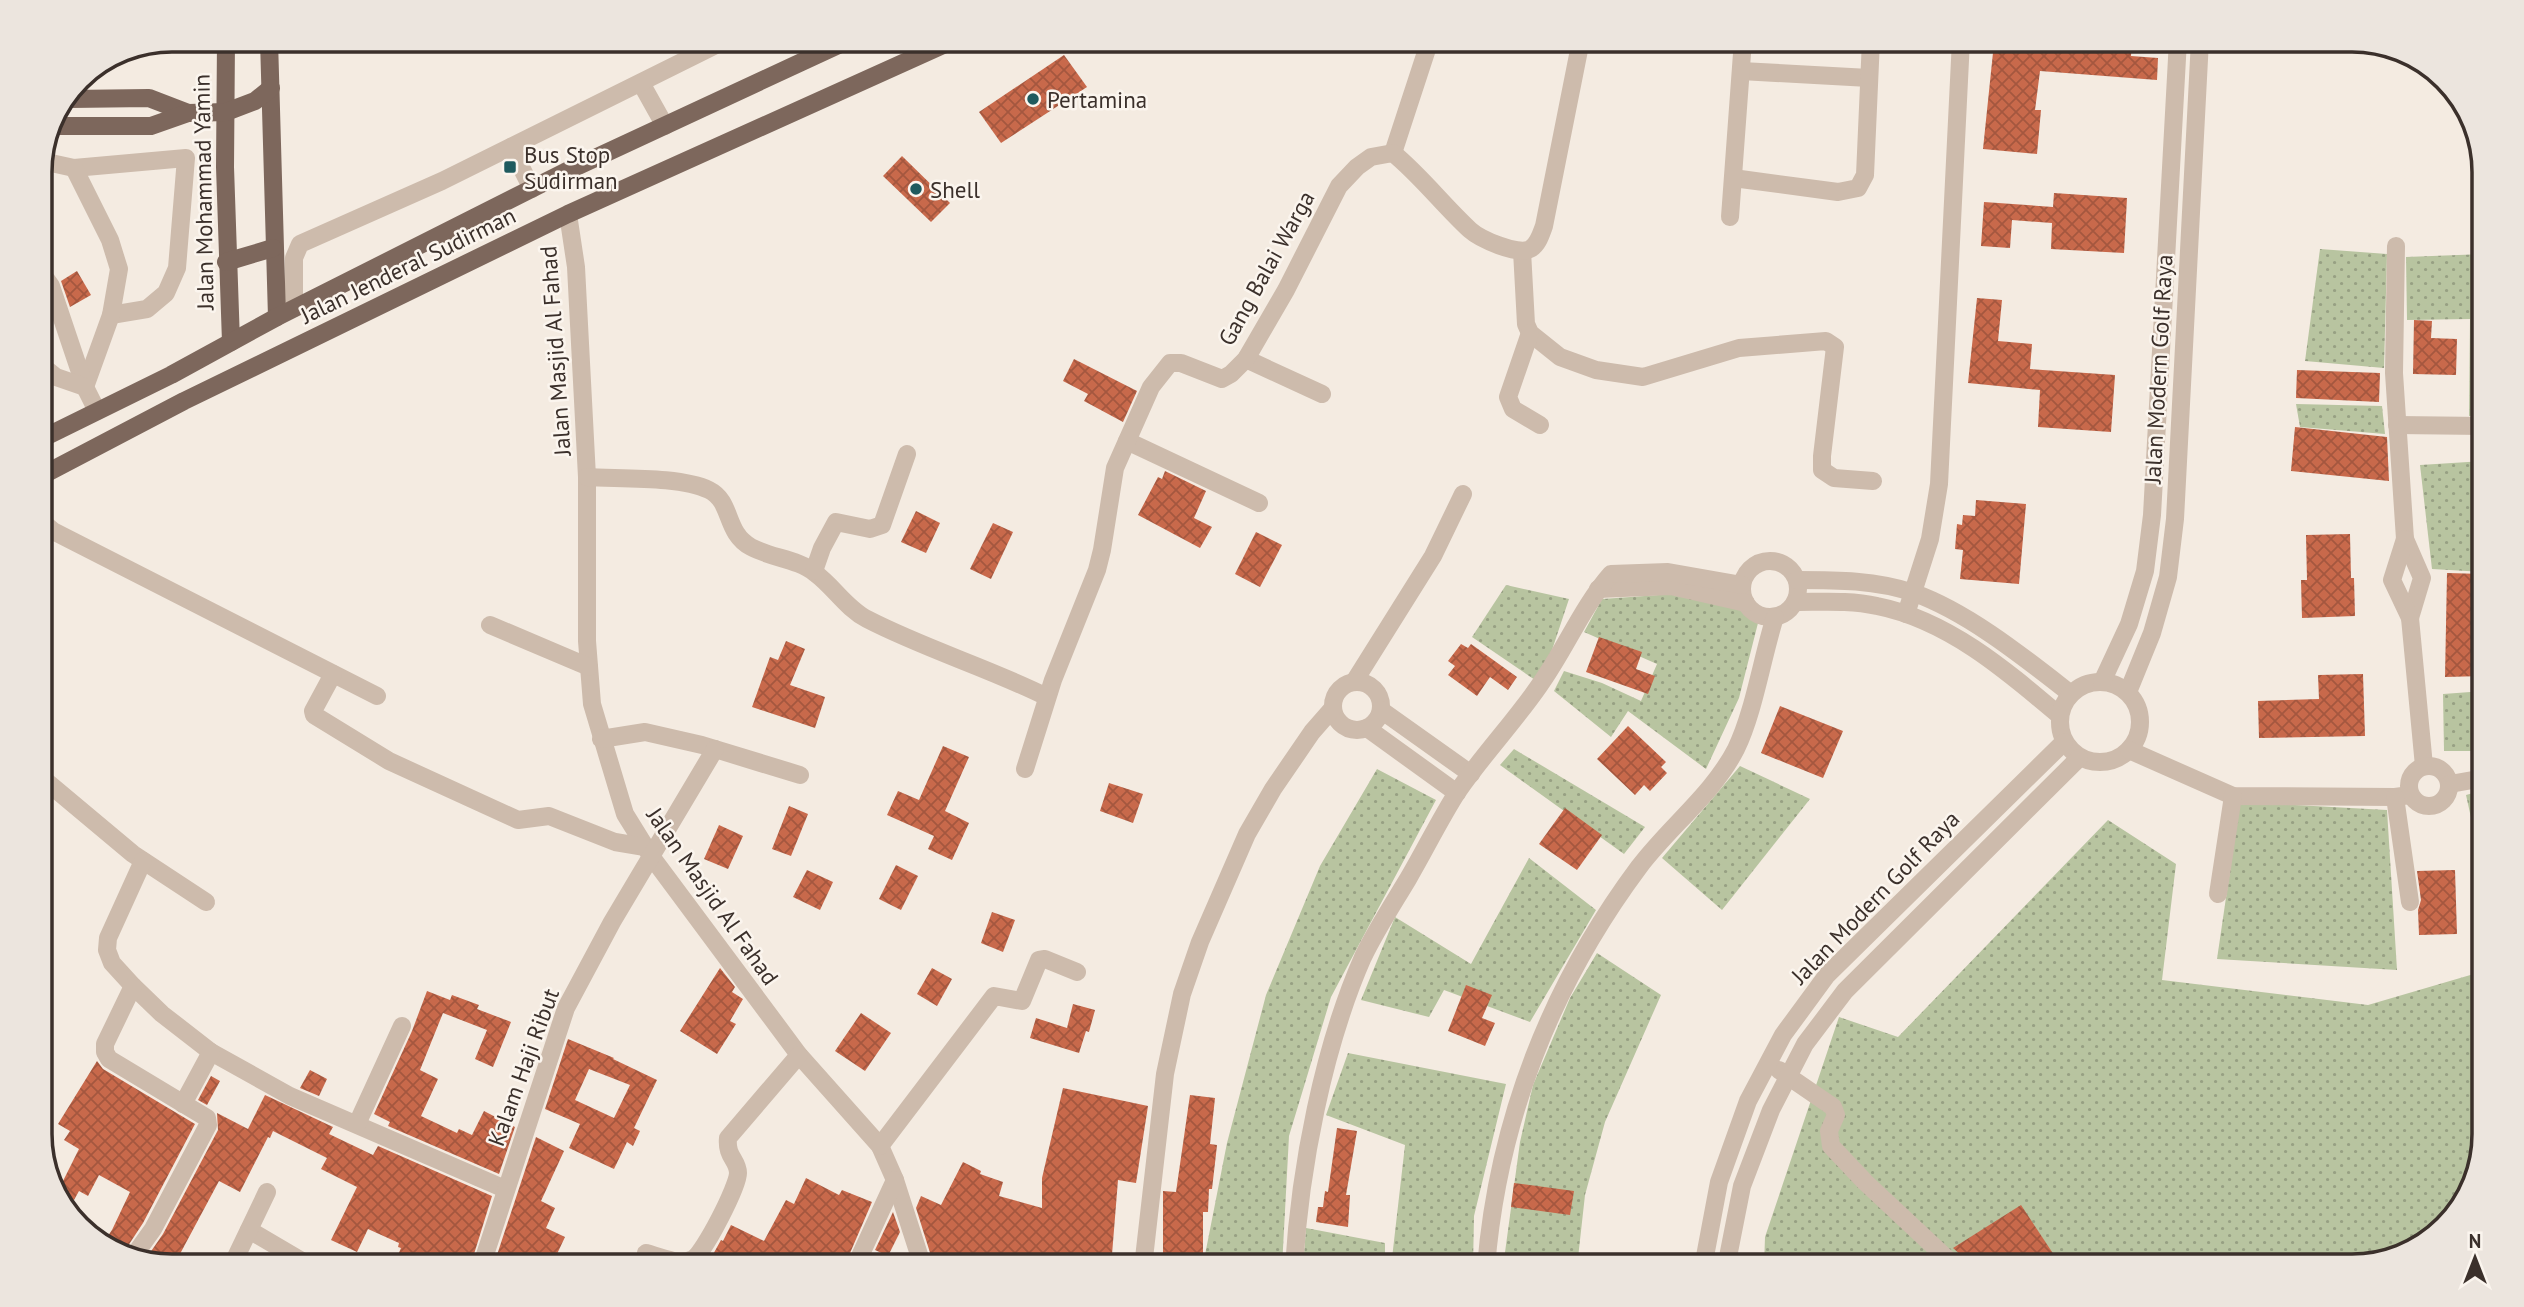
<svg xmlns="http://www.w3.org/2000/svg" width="2524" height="1307" font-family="'PT Sans',sans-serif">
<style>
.grass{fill:url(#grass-dots)}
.building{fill:url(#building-cross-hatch);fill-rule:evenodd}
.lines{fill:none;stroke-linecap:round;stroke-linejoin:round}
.minor{stroke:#cdbbac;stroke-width:18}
.major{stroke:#7d675c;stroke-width:18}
.poi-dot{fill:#1f5a5e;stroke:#fbf5ee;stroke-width:2.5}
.labels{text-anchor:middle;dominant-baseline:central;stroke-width:5;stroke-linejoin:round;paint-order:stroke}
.poi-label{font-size:23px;fill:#3b302b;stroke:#fbf5ee;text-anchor:start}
.street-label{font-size:23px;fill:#3b302b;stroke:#fbf5ee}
.rim{fill:none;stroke:#3b302b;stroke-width:3.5}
</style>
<defs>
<pattern id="grass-dots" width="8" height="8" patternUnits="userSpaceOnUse" patternTransform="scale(1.75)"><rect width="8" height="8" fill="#b8c4a0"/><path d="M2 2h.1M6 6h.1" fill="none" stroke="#97a083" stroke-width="1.8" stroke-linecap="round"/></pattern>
<pattern id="building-cross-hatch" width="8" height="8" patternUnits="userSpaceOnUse" patternTransform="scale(1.75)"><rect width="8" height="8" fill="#c8694b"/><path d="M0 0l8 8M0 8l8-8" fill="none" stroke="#a4573f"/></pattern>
</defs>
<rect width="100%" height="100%" fill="#f4ebe1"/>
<!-- grass -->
<g class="grass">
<path d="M2320,249L2387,254L2384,368L2305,361Z"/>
<path d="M2484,254V415L2469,416L2470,319L2407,320L2406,257Z"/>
<path d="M2296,404L2382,406L2385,434L2300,427Z"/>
<path d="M2484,461V572L2432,569L2420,465Z"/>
<path d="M1506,585L1569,599L1551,653L1535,680L1472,637Z"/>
<path d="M1673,594L1739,607L1758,623L1739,698L1706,769L1628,711L1611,737L1554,691L1564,671L1602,683L1641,701L1657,664L1584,632L1602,599Z"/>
<path d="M2484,691V751H2444L2443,694Z"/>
<path d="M1514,749L1645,827L1624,854L1500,765Z"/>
<path d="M1740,766L1810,799L1722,910L1662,858Z"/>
<path d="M1377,769L1436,800L1331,997L1289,1136L1282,1267H1261L1204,1260L1227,1143L1266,995L1320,866Z"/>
<path d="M2484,790V876L2466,795Z"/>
<path d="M2240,802L2387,810L2397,970L2217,959Z"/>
<path d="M2108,820L2176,864L2162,980L2368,1005L2484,971V1134L2470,1193L2425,1245L2352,1267H1764L1765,1237L1839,1017L1898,1037Z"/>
<path d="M1529,858L1596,910L1530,1022L1444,990L1429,1017L1361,1000L1395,917L1471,964Z"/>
<path d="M1597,953L1661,995L1605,1122L1585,1195L1577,1267H1503L1520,1142L1533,1085L1570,998Z"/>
<path d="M1348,1053L1506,1084L1474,1216L1473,1267H1391L1405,1145L1326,1115Z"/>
<path d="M1306,1228L1385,1243V1267H1303Z"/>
</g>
<!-- building -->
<g class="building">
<path d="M2055,40H2132L2131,56L2158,58L2157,80L2040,71L2035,110H2041L2037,154L1983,149L1994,43L2055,50Z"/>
<path d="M1064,55L1087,87L1001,143L979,112Z"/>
<path d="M902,156L950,203L931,222L883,176Z"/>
<path d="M2054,193L2127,198L2124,253L2051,249L2052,223L2012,220L2010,248L1981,246L1984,202L2053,207Z"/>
<path d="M77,271L91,295L70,307L61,281Z"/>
<path d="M41,293L50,319L41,325Z"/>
<path d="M1977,298L2002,300L1998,341L2032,344L2030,369L2115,375L2111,432L2038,427L2040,390L1968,383Z"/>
<path d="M2414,320L2432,321L2431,338L2457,339L2456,375L2413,374Z"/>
<path d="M1074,359L1137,391L1123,422L1084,401L1088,394L1063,381Z"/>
<path d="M2297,370L2380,373L2379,402L2296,398Z"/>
<path d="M2295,427L2387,437L2389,481L2291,471Z"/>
<path d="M1165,471L1206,491L1194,518L1212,527L1200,548L1138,515L1158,477L1162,479Z"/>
<path d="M1976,500L2026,504L2019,584L1960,579L1963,550L1955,549L1957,524L1962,525L1963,515L1975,516Z"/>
<path d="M916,511L940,523L926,553L901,542Z"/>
<path d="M993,523L1013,532L991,579L970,569Z"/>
<path d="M1256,532L1282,545L1260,587L1235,574Z"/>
<path d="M2350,534L2351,578H2354L2355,616L2302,618L2301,580H2307L2306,535Z"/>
<path d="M2447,573L2483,574L2484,676L2445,677Z"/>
<path d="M1599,637L1642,652L1636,669L1655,676L1648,694L1586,672Z"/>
<path d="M786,641L805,649L790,685L825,697L815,728L752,707L770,657L778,660Z"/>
<path d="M1461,644L1468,648L1471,644L1517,677L1508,690L1490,677L1477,696L1448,675L1455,666L1448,661Z"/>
<path d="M2363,674L2365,736L2259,738L2258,701L2319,699L2318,675Z"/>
<path d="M1780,706L1843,731L1823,778L1761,753Z"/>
<path d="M1628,726L1666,762L1661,767L1667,773L1650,791L1644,785L1635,795L1597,759Z"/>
<path d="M943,746L969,757L945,811L969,823L952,860L928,849L934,836L887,815L898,791L919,800Z"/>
<path d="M1109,783L1143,794L1133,823L1100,811Z"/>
<path d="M789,806L808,814L791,856L772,849Z"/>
<path d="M1565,808L1602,835L1577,870L1539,844Z"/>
<path d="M719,825L743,836L728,869L704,859Z"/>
<path d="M896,865L918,876L901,910L879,899Z"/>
<path d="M807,870L833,882L820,910L793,897Z"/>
<path d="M2455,870L2457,934L2419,935L2418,910L2421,900L2417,871Z"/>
<path d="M992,912L1015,920L1003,952L981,943Z"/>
<path d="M720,968L735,987L732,992L743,999L730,1021L736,1024L717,1054L680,1031Z"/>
<path d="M932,968L952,979L937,1006L917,994Z"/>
<path d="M1466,985L1492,995L1482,1018L1495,1023L1485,1046L1448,1031Z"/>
<path d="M427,991L450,1000L452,995L479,1005L477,1009L511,1022L493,1067L475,1059L487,1030L443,1013L420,1070L438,1079L421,1116L457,1133L459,1129L472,1135L484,1111L515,1127L499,1174L388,1126L390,1122L374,1114L412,1031Z"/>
<path d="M1073,1004L1095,1010L1089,1032L1086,1031L1079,1053L1030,1038L1036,1018L1067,1028Z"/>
<path d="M861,1013L891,1033L865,1071L835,1051Z"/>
<path d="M568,1039L614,1058L613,1059L657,1080L634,1128L640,1131L633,1146L627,1142L614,1169L569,1148L580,1124L545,1109ZM589,1069L630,1085L614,1118L575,1100Z"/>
<path d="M97,1061L103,1069L195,1124L143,1223L122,1255L114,1253L103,1243L112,1230L130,1192L99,1175L88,1196L79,1191L74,1200L58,1191L79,1149L64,1140L70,1131L58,1124Z"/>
<path d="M310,1070L327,1079L319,1096L300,1088Z"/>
<path d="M211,1076L220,1081L207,1105L198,1100Z"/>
<path d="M1063,1088L1148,1106L1136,1183L1118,1180L1111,1267H1072L1073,1253H1033V1267H967L968,1261L932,1259L916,1208L921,1196L941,1205L963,1162L981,1171L980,1174L1003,1182L999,1196L1042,1208V1178Z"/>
<path d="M265,1095L333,1127L329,1134L373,1155L378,1146L492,1196L470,1267H393L401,1248L398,1247L399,1243L368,1229L357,1252L331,1240L357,1187L321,1169L327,1158L273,1131L270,1138L268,1137L240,1192L219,1181L173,1267L145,1260L163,1234L218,1130L217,1113L248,1129Z"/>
<path d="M1190,1095L1215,1098L1210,1144L1217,1145L1215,1163L1212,1189H1209L1208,1212H1203V1267H1163V1191L1176,1192Z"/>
<path d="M1337,1128L1357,1131L1346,1195H1350L1348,1227L1316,1222L1318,1207H1323L1325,1191L1328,1192Z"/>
<path d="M536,1137L564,1151L541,1201L555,1208L546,1228L565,1237L557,1254L582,1267H493Z"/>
<path d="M806,1178L839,1195L842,1190L872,1202L844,1267H706L721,1240L723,1241L731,1225L764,1241L786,1200L794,1204Z"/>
<path d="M1514,1183L1574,1191L1570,1215L1511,1207Z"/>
<path d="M2021,1205L2062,1267H1974L1953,1248Z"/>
<path d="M893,1212L900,1232L888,1256L875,1250Z"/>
</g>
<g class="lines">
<!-- minor -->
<g class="minor">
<path d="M1741,71L1869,78"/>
<path d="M641,83L665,126"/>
<path d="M511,147L532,189"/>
<path d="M1393,153L1430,40"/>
<path d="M42,161L74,168L186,158L177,268L166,293L147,309L111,315"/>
<path d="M74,168L110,240L119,269L111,315L85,387"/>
<path d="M1733,178L1838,192L1858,188L1865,175L1871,40"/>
<path d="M568,214L576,267L587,477V641L592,704L625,814L651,856L799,1055L880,1146L895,1180L923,1267"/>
<path d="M1730,217L1743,40"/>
<path d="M2396,246L2394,373L2405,539L2422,578L2410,618"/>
<path d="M1522,251L1526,324L1530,333L1560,357L1596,370L1643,377L1739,348L1826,341L1835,347L1822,456V470L1834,478L1873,481"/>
<path d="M41,272L51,286L85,387L97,411"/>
<path d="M294,308V258L300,244L442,181L726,40"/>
<path d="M1530,333L1508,397L1513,409L1540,425"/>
<path d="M1246,359L1322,394"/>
<path d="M41,365L56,377L85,387"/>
<path d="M2397,425L2484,426"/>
<path d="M1127,441L1259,503"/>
<path d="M587,477C619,479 681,476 709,490C733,502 724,532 751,547C771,558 798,559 815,573C834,587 846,608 867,619C925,649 989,668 1047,697"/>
<path d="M41,521L53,531L377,696"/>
<path d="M2405,539L2392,580L2410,618L2424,766"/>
<circle cx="1770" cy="589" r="28"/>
<path d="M814,571L822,548L836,522L870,529L882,525L907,454"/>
<path d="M1797,580C1837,580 1876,580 1914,593C1968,612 2026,659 2071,694"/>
<path d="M1598,589L1671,586L1746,603"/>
<path d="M1796,602C1823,602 1850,600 1877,606C1948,620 2007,671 2060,716"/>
<path d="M1906,614L1930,539L1939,484L1961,40"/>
<path d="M490,625L589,667"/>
<path d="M333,674L313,711L314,715L389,761L518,820L549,816L615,842L645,847"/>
<circle cx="2100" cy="722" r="40"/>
<path d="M1354,682L1433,556L1463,494"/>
<path d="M2102,682L2129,624L2145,571L2152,515L2178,40"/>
<circle cx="1357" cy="706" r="24"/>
<path d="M2128,692L2152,633L2168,577L2175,519L2200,40"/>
<path d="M1381,710L1471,774"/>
<path d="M1367,728L1457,793"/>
<path d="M601,739L645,732L702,745L800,775"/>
<path d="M2129,750L2233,796L2395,797L2410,795"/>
<circle cx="2429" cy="786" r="20"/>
<path d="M1025,769L1053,680L1097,570L1102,550L1115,468L1151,387L1170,363H1181L1222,379L1231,374L1246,359L1286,290L1339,186L1357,167L1371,157L1393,153C1421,176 1443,205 1470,230C1480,239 1518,256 1530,249C1538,245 1541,234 1544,226L1581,40"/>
<path d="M41,777L133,854L206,902"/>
<path d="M2450,784L2484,778"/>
<path d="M2395,797L2410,902"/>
<path d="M143,861L108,938L107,950L112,963L133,986L162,1014L211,1052L290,1096L505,1189"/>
<path d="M2218,894L2233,796"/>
<path d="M133,986L105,1044V1052L109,1059L207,1118L208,1125L153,1229L133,1257"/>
<path d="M1779,1070L1833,1107L1836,1115L1829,1131L1831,1146L1865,1182L1956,1267"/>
<path d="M183,1104L211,1052"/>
<path d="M357,1124L402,1026"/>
<path d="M880,1146L994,996L1022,1001L1039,960L1045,959L1077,972"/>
<path d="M249,1230L312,1267"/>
<path d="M646,1253C660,1257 679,1266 693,1259C704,1253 738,1186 738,1173C738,1160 726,1157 728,1138L799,1055"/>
<path d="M235,1259L267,1192"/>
<path d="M481,1267L566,1008L612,922L715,749"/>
<path d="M855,1267L895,1180"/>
<path d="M1143,1267L1165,1074L1182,994L1200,942L1247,834L1273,789L1312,732L1333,708"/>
<path d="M1294,1267C1300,1168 1323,1048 1363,957C1376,930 1393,904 1408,879C1425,850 1440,819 1458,791C1483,755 1514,722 1539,686C1565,650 1582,607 1611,574L1668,572L1742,585"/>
<path d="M1486,1267C1498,1121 1551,985 1639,867C1669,827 1713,794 1736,749C1754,712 1762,658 1775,617"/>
<path d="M1703,1267L1719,1182L1748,1101L1783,1035L1827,975L2064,742"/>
<path d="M1726,1267L1742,1186L1771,1110L1805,1044L1845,991L2079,758"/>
</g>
<!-- major -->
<g class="major">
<path d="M226,40L225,167L231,342"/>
<path d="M269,40L277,317"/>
<path d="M70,99L149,98L188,113"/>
<path d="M58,126H151L188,113L226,112L255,101L271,88"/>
<path d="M226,262L273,248"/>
<path d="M41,439L171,375L277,317L565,172L849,40"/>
<path d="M41,476L184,401L568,214L954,40"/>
</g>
</g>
<!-- markers -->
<g class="poi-dot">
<circle cx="1033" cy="99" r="7"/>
<rect x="503" y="160" width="14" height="14" rx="3.5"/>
<circle cx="916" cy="189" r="7"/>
</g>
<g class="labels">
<!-- poi labels -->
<g class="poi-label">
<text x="1047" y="99">Pertamina</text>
<text x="524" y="154">Bus Stop<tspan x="524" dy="26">Sudirman</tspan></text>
<text x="930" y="189">Shell</text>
</g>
<!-- street labels -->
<g class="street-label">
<text transform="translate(203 192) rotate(-91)">Jalan Mohammad Yamin</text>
<text transform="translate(408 265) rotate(-26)">Jalan Jenderal Sudirman</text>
<text transform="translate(1266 268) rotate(-61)">Gang Balai Warga</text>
<text transform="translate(555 351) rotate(-94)">Jalan Masjid Al Fahad</text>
<text transform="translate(2158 369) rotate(-87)">Jalan Modern Golf Raya</text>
<text transform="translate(713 896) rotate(55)">Jalan Masjid Al Fahad</text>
<text transform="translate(1875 897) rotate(-46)">Jalan Modern Golf Raya</text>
<text transform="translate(523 1067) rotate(-70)">Kalam Haji Ribut</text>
</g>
</g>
<!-- crop -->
<path d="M0 0H2524V1307H0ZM172 52H2352A120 120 0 0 1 2472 172V1134A120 120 0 0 1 2352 1254H172A120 120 0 0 1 52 1134V172A120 120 0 0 1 172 52Z" fill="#ece5de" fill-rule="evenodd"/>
<path class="rim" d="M172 52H2352A120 120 0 0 1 2472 172V1134A120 120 0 0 1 2352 1254H172A120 120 0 0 1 52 1134V172A120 120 0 0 1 172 52Z"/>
<!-- north arrow -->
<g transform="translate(2475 1258)" stroke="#fbf5ee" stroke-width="5" paint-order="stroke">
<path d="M0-5L12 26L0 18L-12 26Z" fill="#3b302b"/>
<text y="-10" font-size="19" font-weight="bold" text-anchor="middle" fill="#3b302b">N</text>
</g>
</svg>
